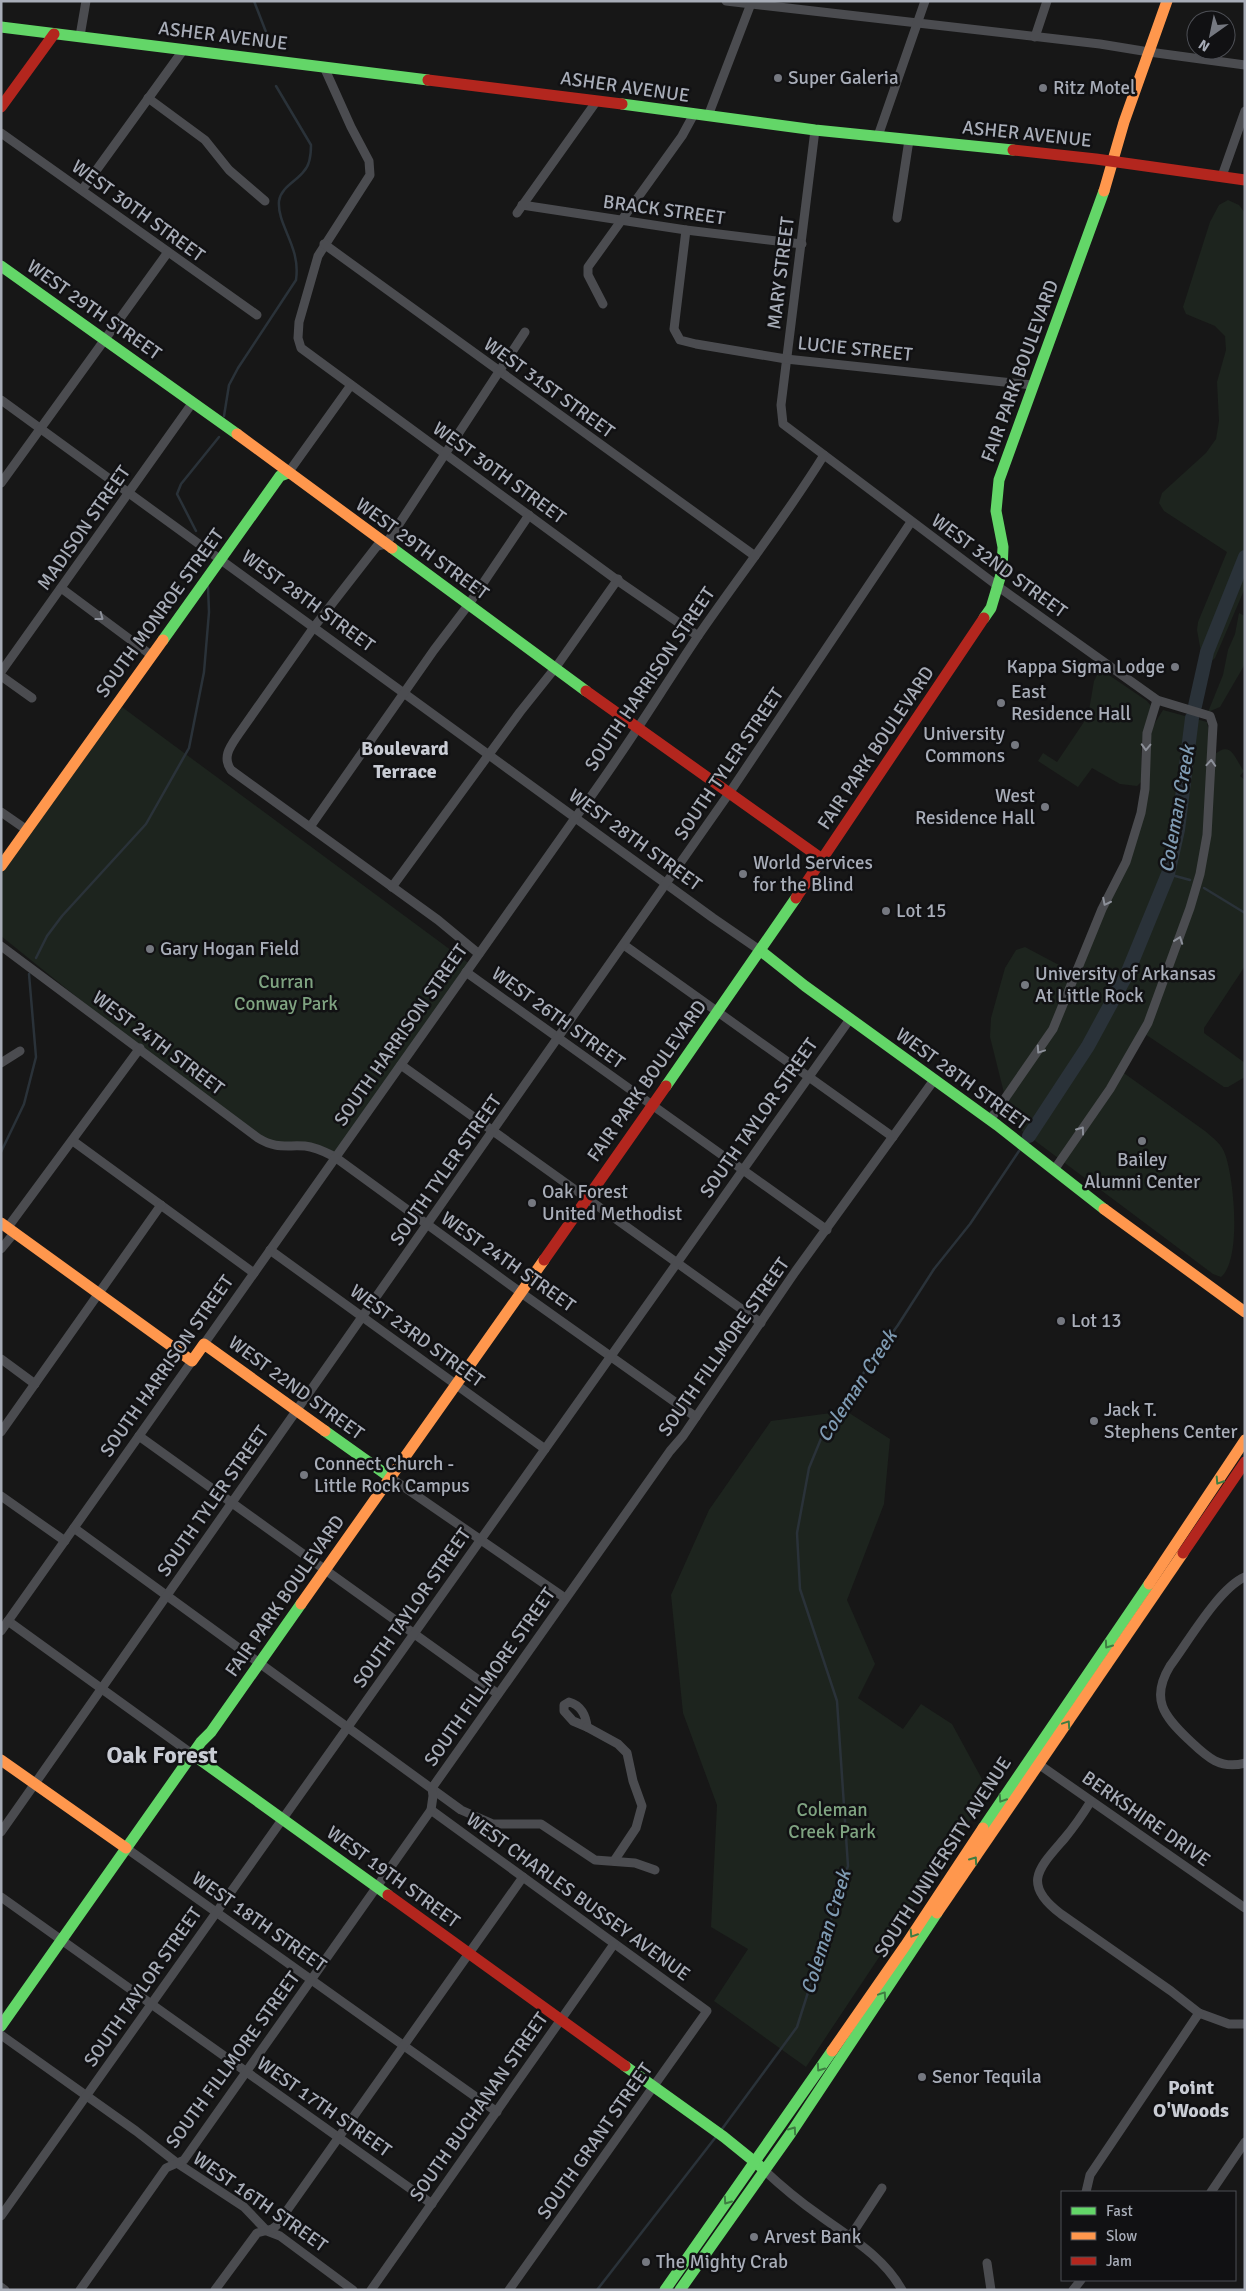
<svg xmlns="http://www.w3.org/2000/svg" width="1246" height="2291" font-family="Signika,sans-serif">
<style>
.green{fill:#1d241e}
.lines{fill:none;stroke-linecap:round;stroke-linejoin:round}
.stream{stroke:#2a3239;stroke-width:2.5}
.river{stroke:#2a3239;stroke-width:14}
.street{stroke:#4b4c50;stroke-width:9}
.fast{stroke:#63d668;stroke-width:11}
.slow{stroke:#ff974d;stroke-width:11}
.jam{stroke:#b3261e;stroke-width:11}
.oneway{stroke:#8c9099}
.oneway2{stroke:#3e7d42}
.poi-dot{fill:#757880;stroke:#111113;stroke-width:2}
.labels{text-anchor:middle;dominant-baseline:central;stroke-width:5;stroke-linejoin:round;paint-order:stroke}
.street-label{font-size:19px;fill:#a8adb8;stroke:#111113}
.poi-label{font-size:19px;fill:#a8adb8;stroke:#111113;text-anchor:start}
.park-label{font-size:19px;fill:#7fa381;stroke:#111113}
.neighbourhood-label{font-size:20px;font-weight:bold;fill:#c9ccd4;stroke:#111113}
.water-label{font-size:20px;font-style:italic;fill:#7f9bb3;stroke:#111113}
.district-label{font-size:24px;font-weight:bold;fill:#c9ccd4;stroke:#111113}
</style>
<rect width="100%" height="100%" fill="#171717"/>
<!-- green -->
<g class="green">
<path d="M1228,200L1239,205L1245,213V588L1215,658L1209,663L1203,661L1202,658L1197,630L1198,622L1227,552L1164,511L1159,503L1162,493L1206,453L1216,439L1219,421L1217,382L1226,350L1225,336L1215,326L1186,314L1183,307L1210,222L1219,205Z"/>
<path d="M1239,613L1245,616V664L1220,707L1208,712L1223,675L1228,650L1235,634Z"/>
<path d="M1100,669L1147,701L1151,706L1141,746L1142,781L1137,786L1120,784L1092,768L1078,787L1038,761L1043,753L1057,762L1088,716L1094,681Z"/>
<path d="M122,707L471,965L335,1157L319,1149L274,1146L140,1048L1,936V873Z"/>
<path d="M1163,710L1207,722L1214,755C1232,739 1235,760 1244,771L1240,776L1245,780V966L1204,1028V1033L1245,1063V1077L1228,1087H1224L1145,1034L1121,1071L1205,1131C1213,1138 1222,1144 1225,1154C1234,1178 1242,1260 1221,1277L1213,1274L1022,1131L1012,1121L1008,1109L990,1037L991,1018L1005,968L1016,950L1025,947L1074,973L1128,863L1149,744L1153,726Z"/>
<path d="M846,1411L890,1439L884,1504L847,1600L875,1664L858,1698L903,1729L921,1704L952,1724L989,1792L806,2067L714,2001L748,1949L711,1927L717,1805L683,1713L671,1595L709,1510L771,1421Z"/>
</g>
<g class="lines">
<!-- stream -->
<g class="stream">
<path d="M254,1L266,32L267,46"/>
<path d="M224,416L229,385L238,368L296,280C301,246 277,226 279,201C281,187 297,181 304,171C310,165 311,154 311,145L276,86"/>
<path d="M196,531L177,494L181,484L219,437"/>
<path d="M1168,874L1190,880"/>
<path d="M1204,888L1245,913"/>
<path d="M36,958L47,936L62,916L146,824L189,748L204,672L209,612L208,587"/>
<path d="M1,1152L24,1104L36,1057L29,974"/>
<path d="M722,2129L797,2027L848,1866L837,1701L800,1589L797,1533L809,1468L827,1424L898,1325L934,1269L970,1224L1019,1151"/>
<path d="M597,2290L715,2138"/>
</g>
<!-- river -->
<g class="river">
<path d="M1195,706L1207,652L1245,557"/>
<path d="M1029,1136L1088,1046L1127,974L1168,874L1178,830L1192,718"/>
</g>
<!-- street -->
<g class="street">
<path d="M726,1L1100,44L1149,52L1245,65"/>
<path d="M80,36L86,1"/>
<path d="M1035,37L1047,1"/>
<path d="M324,67L351,127L369,161L370,175L318,256L299,322L298,338L301,348L621,583L698,636"/>
<path d="M148,98L205,140L229,170L265,201"/>
<path d="M708,116L752,1"/>
<path d="M815,130L781,405L783,424L1003,590L1157,700L1210,716L1213,725L1207,835L1200,874L1190,908L1148,1023L1110,1089L1054,1170"/>
<path d="M1,133L257,315"/>
<path d="M878,136L925,1"/>
<path d="M1222,176L1245,111"/>
<path d="M82,190L184,49"/>
<path d="M522,205L686,230L802,244"/>
<path d="M517,213L596,102"/>
<path d="M897,218L909,140"/>
<path d="M686,230L674,329L680,340L696,344L786,359L1032,385"/>
<path d="M324,244L755,556"/>
<path d="M603,304L588,275V267L682,136L694,114"/>
<path d="M1,400L713,918L761,951"/>
<path d="M288,473L351,385"/>
<path d="M1,483L168,252"/>
<path d="M61,588L151,655"/>
<path d="M1,672L193,402"/>
<path d="M1,676L32,698"/>
<path d="M1,812L27,830"/>
<path d="M310,827L434,650L469,604L529,515"/>
<path d="M392,887L520,712L556,667L618,579"/>
<path d="M624,945L893,1137"/>
<path d="M1,946L258,1138C276,1149 285,1145 305,1146C316,1147 325,1152 335,1157L520,1292L696,1417"/>
<path d="M479,954L438,920L231,770C222,757 230,747 238,735L314,627L377,546L386,544L525,332"/>
<path d="M466,972L827,1230"/>
<path d="M1,1063L20,1051"/>
<path d="M401,1065L761,1323"/>
<path d="M990,1120L1053,1029L1102,909L1126,862L1141,813L1145,789L1147,733L1157,700"/>
<path d="M73,1141L254,1273"/>
<path d="M8,1227L140,1048"/>
<path d="M1,1249L15,1232"/>
<path d="M270,1250L545,1449"/>
<path d="M204,1344L575,818C620,759 657,697 698,636C740,575 785,518 824,455"/>
<path d="M1,1359L35,1384"/>
<path d="M1,1432L161,1205"/>
<path d="M139,1436L498,1694"/>
<path d="M391,1478L565,1598"/>
<path d="M1,1496L65,1541"/>
<path d="M74,1528L461,1810L493,1824H541L595,1860L635,1863L655,1870"/>
<path d="M1245,1577C1219,1588 1188,1642 1170,1666C1150,1699 1164,1716 1188,1739C1206,1756 1219,1770 1245,1763"/>
<path d="M8,1621L192,1754"/>
<path d="M1,1631L192,1361"/>
<path d="M569,1702C581,1705 586,1716 587,1727L573,1721L564,1711V1705Z"/>
<path d="M587,1727L618,1744L627,1753L633,1781L642,1806L636,1828L614,1861"/>
<path d="M1034,1761L1245,1908"/>
<path d="M1091,1801C1083,1814 1074,1827 1064,1839C1039,1868 1021,1884 1061,1914L1171,1991L1199,2013L1229,2024H1245"/>
<path d="M431,1810L707,2011L509,2290"/>
<path d="M1,1832L730,792L911,522"/>
<path d="M126,1848L497,2112"/>
<path d="M1,1897L432,2204"/>
<path d="M1,2035L136,2131L177,2163L244,2207L267,2231L280,2236L353,2290"/>
<path d="M764,2170C781,2186 799,2201 819,2215C849,2237 883,2256 902,2290"/>
<path d="M1086,2192L1090,2175L1199,2013"/>
<path d="M1211,2192L1245,2142"/>
<path d="M1,2216L850,1019"/>
<path d="M850,2237L882,2188"/>
<path d="M987,2263L991,2290"/>
<path d="M1,2287L5,2290"/>
<path d="M80,2290L166,2168L184,2160L431,1810L433,1796L432,1788L670,1451L683,1436L795,1272L934,1080"/>
<path d="M215,2290L257,2233L272,2229L276,2226L523,1877"/>
<path d="M371,2290L614,1944"/>
<path d="M1073,2290L1081,2280"/>
</g>
<!-- fast -->
<g class="fast">
<path d="M1,27L428,80"/>
<path d="M622,104L815,130L1013,150"/>
<path d="M1,266L237,434"/>
<path d="M392,548L586,691"/>
<path d="M984,618L991,608L1002,571L1003,547L996,511L999,480L1104,191"/>
<path d="M163,640L280,476L288,473"/>
<path d="M761,951L805,986L997,1125L1104,1209"/>
<path d="M666,1086L796,898"/>
<path d="M325,1431L391,1478"/>
<path d="M192,1754L388,1895"/>
<path d="M983,1828L1149,1584"/>
<path d="M1,2026L201,1742L211,1732L301,1604"/>
<path d="M625,2066L724,2137L761,2167"/>
<path d="M665,2290L832,2051"/>
<path d="M680,2290L791,2133L937,1913"/>
</g>
<!-- slow -->
<g class="slow">
<path d="M1104,191L1124,122L1167,1"/>
<path d="M237,434L392,548"/>
<path d="M1,866L163,640"/>
<path d="M1104,1209L1245,1312"/>
<path d="M1,1223L192,1361L204,1344L325,1431"/>
<path d="M1149,1584L1245,1440"/>
<path d="M301,1604L544,1260"/>
<path d="M1,1760L126,1848"/>
<path d="M937,1913L1183,1553"/>
<path d="M832,2051L905,1946L983,1828"/>
</g>
<!-- jam -->
<g class="jam">
<path d="M428,80L622,104"/>
<path d="M1,107L54,34"/>
<path d="M1013,150L1096,159L1245,180"/>
<path d="M586,691L822,859"/>
<path d="M796,898L984,618"/>
<path d="M544,1260L666,1086"/>
<path d="M1183,1553L1245,1462"/>
<path d="M388,1895L625,2066"/>
</g>
</g>
<!-- one-way arrows -->
<defs><path id="oneway-chevron" d="M-2-3.5L2.5 0L-2 3.5" fill="none" stroke-width="1.6" stroke-linecap="round" stroke-linejoin="round" transform="scale(1.25)"/></defs>
<g class="oneway">
<use href="#oneway-chevron" transform="translate(100 617) rotate(37)"/>
<use href="#oneway-chevron" transform="translate(1146 747) rotate(92)"/>
<use href="#oneway-chevron" transform="translate(1211 763) rotate(-86)"/>
<use href="#oneway-chevron" transform="translate(1106 902) rotate(117)"/>
<use href="#oneway-chevron" transform="translate(1179 940) rotate(-70)"/>
<use href="#oneway-chevron" transform="translate(1040 1050) rotate(124)"/>
<use href="#oneway-chevron" transform="translate(1081 1130) rotate(-54)"/>
</g>
<g class="oneway2">
<use href="#oneway-chevron" transform="translate(1219 1481) rotate(123)"/>
<use href="#oneway-chevron" transform="translate(1108 1645) rotate(125)"/>
<use href="#oneway-chevron" transform="translate(1067 1724) rotate(-56)"/>
<use href="#oneway-chevron" transform="translate(1002 1799) rotate(123)"/>
<use href="#oneway-chevron" transform="translate(974 1860) rotate(-55)"/>
<use href="#oneway-chevron" transform="translate(913 1934) rotate(123)"/>
<use href="#oneway-chevron" transform="translate(883 1995) rotate(-56)"/>
<use href="#oneway-chevron" transform="translate(820 2068) rotate(125)"/>
<use href="#oneway-chevron" transform="translate(793 2130) rotate(-55)"/>
<use href="#oneway-chevron" transform="translate(727 2201) rotate(125)"/>
</g>
<!-- markers -->
<g class="poi-dot">
<circle cx="778" cy="78" r="5"/>
<circle cx="1043" cy="88" r="5"/>
<circle cx="1175" cy="667" r="5"/>
<circle cx="1001" cy="703" r="5"/>
<circle cx="1015" cy="745" r="5"/>
<circle cx="1045" cy="807" r="5"/>
<circle cx="743" cy="874" r="5"/>
<circle cx="886" cy="911" r="5"/>
<circle cx="150" cy="949" r="5"/>
<circle cx="1025" cy="985" r="5"/>
<circle cx="1142" cy="1141" r="5"/>
<circle cx="532" cy="1203" r="5"/>
<circle cx="1061" cy="1321" r="5"/>
<circle cx="1094" cy="1421" r="5"/>
<circle cx="304" cy="1475" r="5"/>
<circle cx="922" cy="2077" r="5"/>
<circle cx="754" cy="2237" r="5"/>
<circle cx="646" cy="2262" r="5"/>
</g>
<g class="labels">
<!-- street labels -->
<g class="street-label">
<text transform="translate(223 36) rotate(7)">ASHER AVENUE</text>
<text transform="translate(625 87) rotate(8)">ASHER AVENUE</text>
<text transform="translate(1027 134) rotate(6)">ASHER AVENUE</text>
<text transform="translate(664 210) rotate(8)">BRACK STREET</text>
<text transform="translate(138 211) rotate(36)">WEST 30TH STREET</text>
<text transform="translate(781 273) rotate(-83)">MARY STREET</text>
<text transform="translate(94 310) rotate(35)">WEST 29TH STREET</text>
<text transform="translate(855 349) rotate(6)">LUCIE STREET</text>
<text transform="translate(1020 371) rotate(-70)">FAIR PARK BOULEVARD</text>
<text transform="translate(549 388) rotate(36)">WEST 31ST STREET</text>
<text transform="translate(499 473) rotate(36)">WEST 30TH STREET</text>
<text transform="translate(84 528) rotate(-55)">MADISON STREET</text>
<text transform="translate(422 549) rotate(36)">WEST 29TH STREET</text>
<text transform="translate(999 566) rotate(36)">WEST 32ND STREET</text>
<text transform="translate(308 601) rotate(36)">WEST 28TH STREET</text>
<text transform="translate(160 613) rotate(-54)">SOUTH MONROE STREET</text>
<text transform="translate(650 679) rotate(-56)">SOUTH HARRISON STREET</text>
<text transform="translate(876 748) rotate(-56)">FAIR PARK BOULEVARD</text>
<text transform="translate(729 764) rotate(-56)">SOUTH TYLER STREET</text>
<text transform="translate(635 840) rotate(36)">WEST 28TH STREET</text>
<text transform="translate(558 1018) rotate(36)">WEST 26TH STREET</text>
<text transform="translate(401 1035) rotate(-55)">SOUTH HARRISON STREET</text>
<text transform="translate(158 1043) rotate(37)">WEST 24TH STREET</text>
<text transform="translate(962 1079) rotate(36)">WEST 28TH STREET</text>
<text transform="translate(647 1081) rotate(-55)">FAIR PARK BOULEVARD</text>
<text transform="translate(759 1118) rotate(-55)">SOUTH TAYLOR STREET</text>
<text transform="translate(446 1170) rotate(-55)">SOUTH TYLER STREET</text>
<text transform="translate(508 1262) rotate(35)">WEST 24TH STREET</text>
<text transform="translate(417 1336) rotate(36)">WEST 23RD STREET</text>
<text transform="translate(724 1347) rotate(-55)">SOUTH FILLMORE STREET</text>
<text transform="translate(167 1366) rotate(-55)">SOUTH HARRISON STREET</text>
<text transform="translate(296 1388) rotate(36)">WEST 22ND STREET</text>
<text transform="translate(213 1501) rotate(-55)">SOUTH TYLER STREET</text>
<text transform="translate(285 1596) rotate(-55)">FAIR PARK BOULEVARD</text>
<text transform="translate(412 1608) rotate(-55)">SOUTH TAYLOR STREET</text>
<text transform="translate(490 1677) rotate(-55)">SOUTH FILLMORE STREET</text>
<text transform="translate(1146 1819) rotate(35)">BERKSHIRE DRIVE</text>
<text transform="translate(943 1857) rotate(-57)">SOUTH UNIVERSITY AVENUE</text>
<text transform="translate(393 1877) rotate(36)">WEST 19TH STREET</text>
<text transform="translate(578 1897) rotate(36)">WEST CHARLES BUSSEY AVENUE</text>
<text transform="translate(259 1922) rotate(35)">WEST 18TH STREET</text>
<text transform="translate(143 1987) rotate(-55)">SOUTH TAYLOR STREET</text>
<text transform="translate(233 2060) rotate(-54)">SOUTH FILLMORE STREET</text>
<text transform="translate(324 2107) rotate(35)">WEST 17TH STREET</text>
<text transform="translate(479 2107) rotate(-55)">SOUTH BUCHANAN STREET</text>
<text transform="translate(595 2141) rotate(-55)">SOUTH GRANT STREET</text>
<text transform="translate(260 2202) rotate(35)">WEST 16TH STREET</text>
</g>
<!-- poi labels -->
<g class="poi-label">
<text x="788" y="78">Super Galeria</text>
<text x="1053" y="88">Ritz Motel</text>
<text x="1165" y="667" text-anchor="end">Kappa Sigma Lodge</text>
<text x="1011" y="692">East<tspan x="1011" dy="22">Residence Hall</tspan></text>
<text x="1005" y="734" text-anchor="end">University<tspan x="1005" dy="22">Commons</tspan></text>
<text x="1035" y="796" text-anchor="end">West<tspan x="1035" dy="22">Residence Hall</tspan></text>
<text x="753" y="863">World Services<tspan x="753" dy="22">for the Blind</tspan></text>
<text x="896" y="911">Lot 15</text>
<text x="160" y="949">Gary Hogan Field</text>
<text x="1035" y="974">University of Arkansas<tspan x="1035" dy="22">At Little Rock</tspan></text>
<text x="1142" y="1160" text-anchor="middle">Bailey<tspan x="1142" dy="22">Alumni Center</tspan></text>
<text x="542" y="1192">Oak Forest<tspan x="542" dy="22">United Methodist</tspan></text>
<text x="1071" y="1321">Lot 13</text>
<text x="1104" y="1410">Jack T.<tspan x="1104" dy="22">Stephens Center</tspan></text>
<text x="314" y="1464">Connect Church -<tspan x="314" dy="22">Little Rock Campus</tspan></text>
<text x="932" y="2077">Senor Tequila</text>
<text x="764" y="2237">Arvest Bank</text>
<text x="656" y="2262">The Mighty Crab</text>
</g>
<!-- park labels -->
<g class="park-label">
<text x="286" y="982">Curran<tspan x="286" dy="22">Conway Park</tspan></text>
<text x="832" y="1810">Coleman<tspan x="832" dy="22">Creek Park</tspan></text>
</g>
<!-- neighbourhood labels -->
<g class="neighbourhood-label">
<text x="405" y="748">Boulevard<tspan x="405" dy="23">Terrace</tspan></text>
<text x="1191" y="2087">Point<tspan x="1191" dy="23">O'Woods</tspan></text>
</g>
<!-- water labels -->
<g class="water-label">
<text transform="translate(1177 809) rotate(-80)">Coleman Creek</text>
<text transform="translate(857 1386) rotate(-57)">Coleman Creek</text>
<text transform="translate(826 1932) rotate(-73)">Coleman Creek</text>
</g>
<!-- district labels -->
<g class="district-label">
<text x="162" y="1755">Oak Forest</text>
</g>
</g>
<!-- border -->
<rect width="1246" height="2291" fill="none" stroke="#a8adb8" stroke-width="5"/>
<!-- legend -->
<rect x="1061" y="2191" width="175" height="90" fill="#111113" stroke="#4d4f55"/>
<rect x="1071" y="2207" width="25" height="8" fill="#63d668" stroke="#4d4f55"/>
<text x="1106" y="2216" font-size="15" fill="#a8adb8">Fast</text>
<rect x="1071" y="2232" width="25" height="8" fill="#ff974d" stroke="#4d4f55"/>
<text x="1106" y="2241" font-size="15" fill="#a8adb8">Slow</text>
<rect x="1071" y="2257" width="25" height="8" fill="#b3261e" stroke="#4d4f55"/>
<text x="1106" y="2266" font-size="15" fill="#a8adb8">Jam</text>
<!-- north arrow -->
<g transform="translate(1211 35) rotate(213)"><circle r="24" fill="#111113" stroke="#4d4f55"/>
<path d="M0-4L9 19L0 12L-9 19Z" fill="#757880"/>
<text y="-8" font-size="14" font-weight="bold" text-anchor="middle" fill="#a8adb8">N</text>
</g>
</svg>
